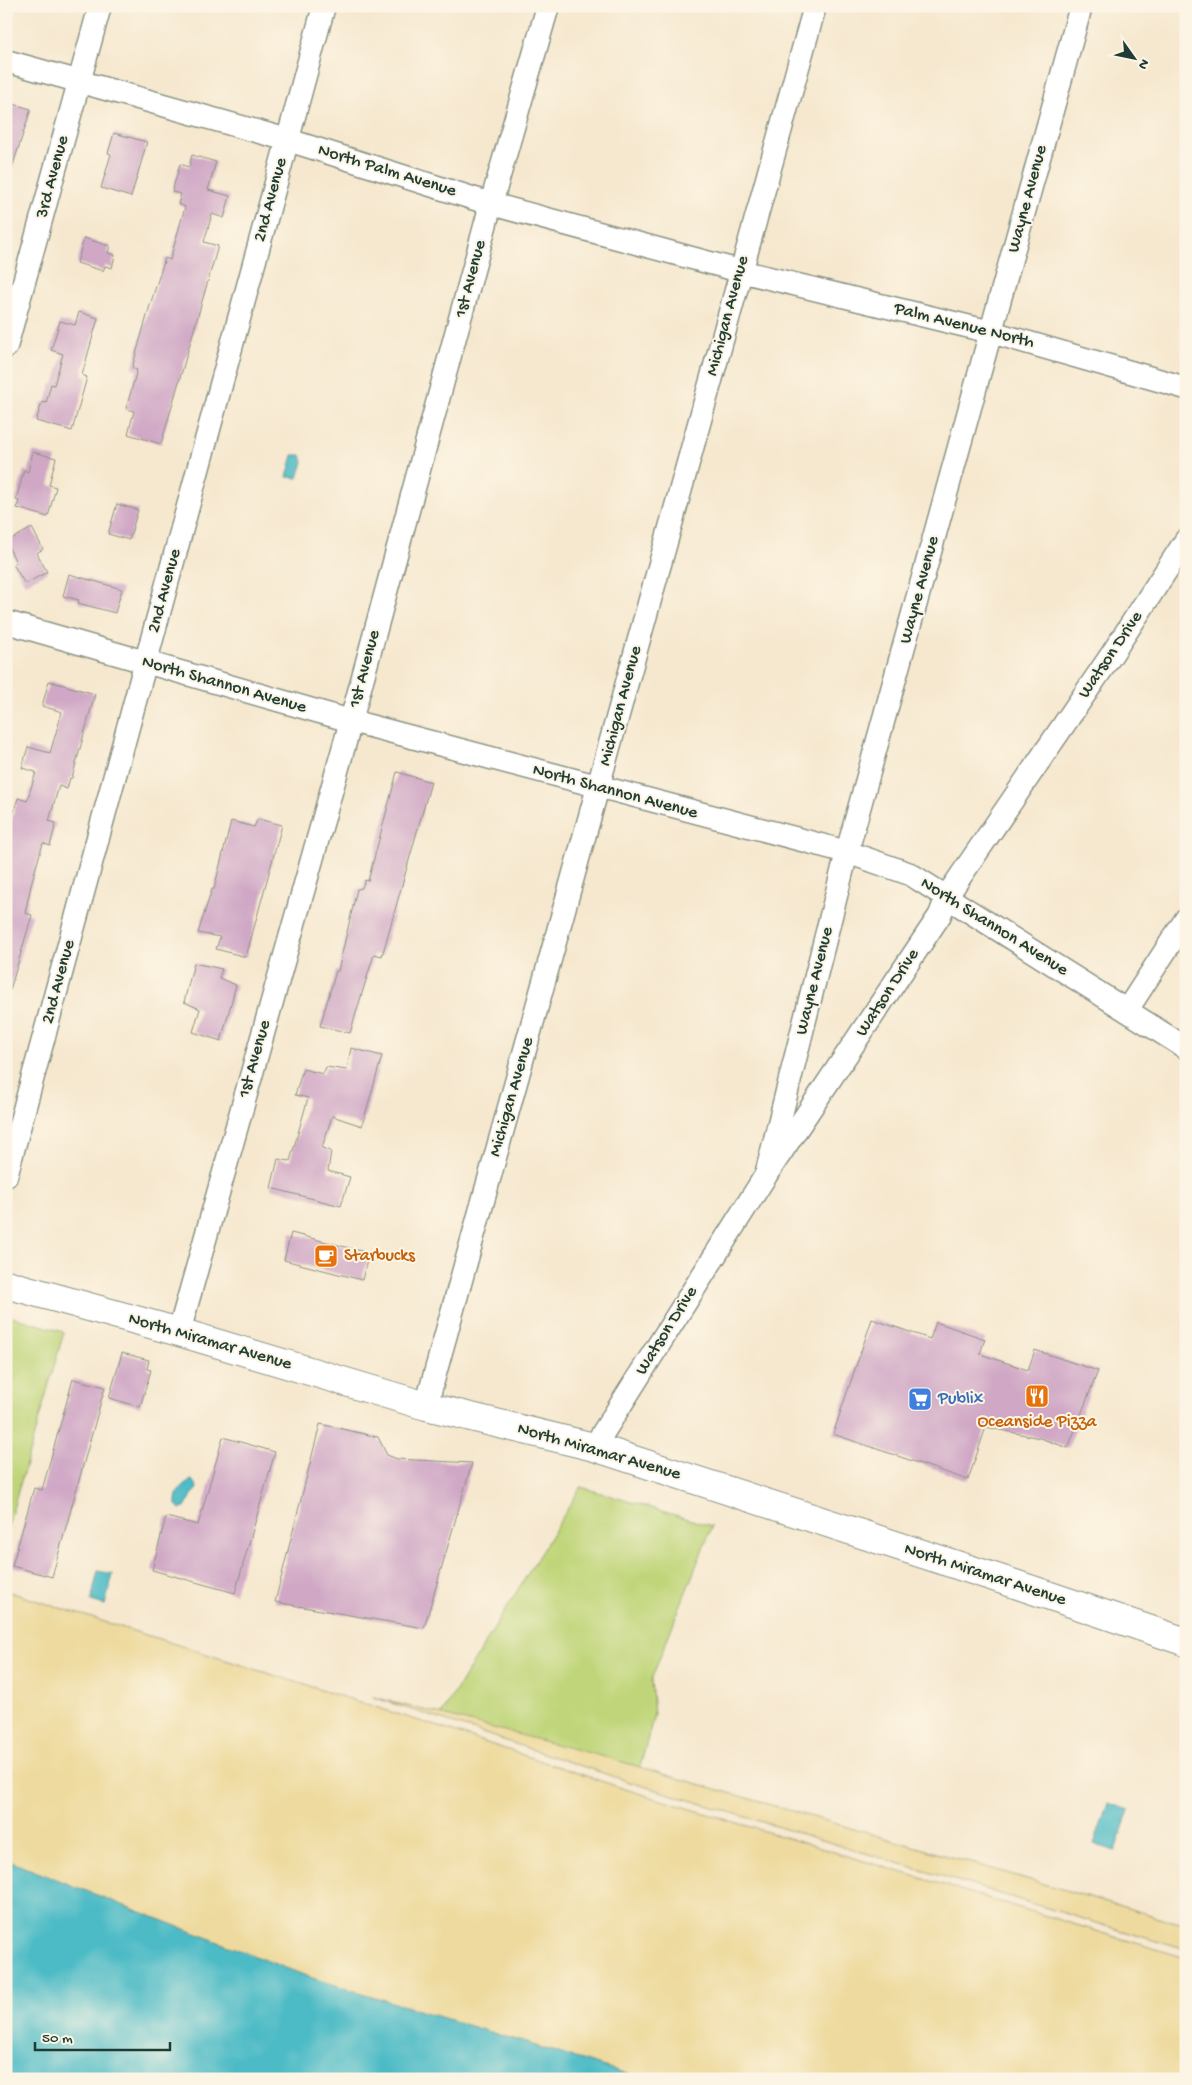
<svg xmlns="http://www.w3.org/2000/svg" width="1192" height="2085" font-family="'Gochi Hand',sans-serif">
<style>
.green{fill:#c0d579;stroke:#708956}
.sand{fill:#eeda9e;stroke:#868c69}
.water{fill:#4dbbc6;stroke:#367c7d}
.building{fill:#d0a8c6}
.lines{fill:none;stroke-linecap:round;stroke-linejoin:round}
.minor-casing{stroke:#8a9282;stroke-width:25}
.major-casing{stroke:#8a9282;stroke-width:30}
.minor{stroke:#fff;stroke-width:22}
.major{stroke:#fff;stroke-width:28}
.labels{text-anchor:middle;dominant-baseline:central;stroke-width:4;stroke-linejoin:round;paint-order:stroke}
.street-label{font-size:18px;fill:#1f3d34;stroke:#fcf5e5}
.food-label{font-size:18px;fill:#c56008;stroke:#fcf5e5;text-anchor:start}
.shop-label{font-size:18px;fill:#366cbe;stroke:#fcf5e5;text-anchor:start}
</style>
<rect width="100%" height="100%" fill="#fcf5e5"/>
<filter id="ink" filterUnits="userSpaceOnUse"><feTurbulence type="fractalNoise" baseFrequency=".02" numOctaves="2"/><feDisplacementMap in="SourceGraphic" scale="10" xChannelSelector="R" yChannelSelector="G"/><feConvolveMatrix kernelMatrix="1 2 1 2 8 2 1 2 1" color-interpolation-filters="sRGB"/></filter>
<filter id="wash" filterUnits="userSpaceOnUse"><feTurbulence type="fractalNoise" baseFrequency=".0096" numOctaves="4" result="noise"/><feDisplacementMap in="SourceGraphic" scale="20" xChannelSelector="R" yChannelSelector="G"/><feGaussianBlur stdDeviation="1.12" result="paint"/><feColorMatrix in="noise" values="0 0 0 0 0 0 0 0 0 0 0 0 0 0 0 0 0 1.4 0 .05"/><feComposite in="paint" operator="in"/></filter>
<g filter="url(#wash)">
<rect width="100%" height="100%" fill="#f6e8cf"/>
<!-- green -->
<g class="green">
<path d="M6,1315L64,1332L6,1533Z"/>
<path d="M581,1487L712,1526L651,1680L654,1715L640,1767L441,1715Z"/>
</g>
<!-- sand -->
<g class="sand">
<path d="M6,1591L442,1728L628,1790L1186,1958V2079H644L309,1977L6,1860Z"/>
<path d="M373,1697L605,1757L1186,1925V1950L630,1782Z"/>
</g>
<!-- water -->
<g class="water">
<path d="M293,455H301L303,462L298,478L287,477Z"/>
<path d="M192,1480L197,1487L196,1491L192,1495L185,1508L180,1509L176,1505C175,1494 181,1483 192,1480Z"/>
<path d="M98,1571L113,1574L105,1605L91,1601Z"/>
<path d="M1108,1803L1129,1810L1115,1851L1094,1844Z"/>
<path d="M6,1860L309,1977L644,2079H6Z"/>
</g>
<g id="blocks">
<!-- building -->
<g class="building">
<path d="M6,102L31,109L10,174H6Z"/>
<path d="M114,133L147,142L131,197L101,188L111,154L108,153Z"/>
<path d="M192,155L216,162L208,190L230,196L224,218L212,214L204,242L218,246L161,444L128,434L134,411L126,409L137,370L132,368L151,302L165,258L170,260L185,207L178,204L181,194L172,192L180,164L189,167Z"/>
<path d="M84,238L110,246L108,253L115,255L112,268L105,266L103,271L77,263Z"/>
<path d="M79,312L98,318L82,375L87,377L72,431L36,421L42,402L46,403L51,384L54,385L63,354L51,350L60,321L75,325Z"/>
<path d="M33,452L56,458L49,485L56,487L48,517L17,508L19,501L16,500L24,470L28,472Z"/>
<path d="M117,504L138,510L129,540L108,534Z"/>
<path d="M32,528L43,549L37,553L47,572L25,584L13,564L16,562L6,542Z"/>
<path d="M69,574L122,589L115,613L78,603L79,600L63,596Z"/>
<path d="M49,681L95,694L72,778H70L67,789L59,786L49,821L56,823L50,846L43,843L32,881L25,913L32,915L10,990H6V838L18,798L27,801L36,772L22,768L28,747L50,753L62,712L42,706Z"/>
<path d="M397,772L431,782L382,956L374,954L350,1033L320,1026L336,971H338L357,889L362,888L365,880L368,881Z"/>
<path d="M258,819L282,825L246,957L216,949L220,937L198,933L212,889H214L231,821L254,827Z"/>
<path d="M194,963L222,969L219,978L236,985L221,1041L193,1032L200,1009L184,1002Z"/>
<path d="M351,1048L382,1056L362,1126L332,1116L322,1148L331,1151L328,1171L350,1177L341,1206L271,1188L278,1159L290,1161L308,1098L295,1095L303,1069L323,1074L326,1067L347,1070Z"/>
<path d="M291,1233L369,1253L362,1280L284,1260Z"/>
<path d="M872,1319L930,1339L936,1322L985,1339L980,1354L1028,1370L1035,1350L1098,1371L1068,1448L1040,1438L986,1427L968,1480L833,1434Z"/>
<path d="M122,1353L149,1360L147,1369L151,1370L140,1407L109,1398Z"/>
<path d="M73,1379L105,1387L52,1577L12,1566L34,1488L42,1490Z"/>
<path d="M320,1424L378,1437L387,1455L397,1459L472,1463L424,1628L275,1602Z"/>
<path d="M223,1437L275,1452L235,1593L152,1570L166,1517L198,1525Z"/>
</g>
</g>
</g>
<g filter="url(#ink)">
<use href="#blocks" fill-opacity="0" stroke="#8a9282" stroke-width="1"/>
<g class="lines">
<!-- minor casing -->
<g class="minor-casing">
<g id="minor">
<path d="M6,61L288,140L491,204L740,271L991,332L1186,388"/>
<path d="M6,347L100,6"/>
<path d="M6,622L351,721L847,852L910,874L1186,1048"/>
<path d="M1127,1010L1186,919"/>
<path d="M766,1175L847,852L1081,6"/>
<path d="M6,1176L324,6"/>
<path d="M179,1332L351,721L491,204L548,6"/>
<path d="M426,1406L815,6"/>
<path d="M594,1447L766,1175L940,915L947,896L1110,657L1186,540"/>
</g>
</g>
<!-- major casing -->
<g class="major-casing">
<path id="major" d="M6,1284L179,1332L426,1406L594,1447L1015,1584L1186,1642"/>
</g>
<!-- minor -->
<use href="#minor" class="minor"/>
<!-- major -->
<use href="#major" class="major"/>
</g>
</g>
<!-- icons -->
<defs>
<g id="cafe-square" transform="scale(1.25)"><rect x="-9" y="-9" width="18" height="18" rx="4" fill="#e8710a" stroke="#fcf5e5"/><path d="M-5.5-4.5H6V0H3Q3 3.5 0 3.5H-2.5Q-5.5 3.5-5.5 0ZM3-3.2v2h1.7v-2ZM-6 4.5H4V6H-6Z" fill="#fff"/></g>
<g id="restaurant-square" transform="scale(1.25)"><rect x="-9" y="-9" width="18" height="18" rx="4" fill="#e8710a" stroke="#fcf5e5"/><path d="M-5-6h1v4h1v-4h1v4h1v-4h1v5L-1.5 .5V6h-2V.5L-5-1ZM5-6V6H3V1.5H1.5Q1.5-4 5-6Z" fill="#fff"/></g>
<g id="supermarket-square" transform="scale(1.25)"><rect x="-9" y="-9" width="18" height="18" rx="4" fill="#3f7fe0" stroke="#fcf5e5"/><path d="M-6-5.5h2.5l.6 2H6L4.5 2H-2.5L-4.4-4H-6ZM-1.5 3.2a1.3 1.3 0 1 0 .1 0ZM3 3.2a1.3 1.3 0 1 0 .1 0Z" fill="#fff"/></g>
</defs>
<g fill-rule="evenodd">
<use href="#cafe-square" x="326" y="1256"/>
<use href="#restaurant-square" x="1037" y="1396"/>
<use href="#supermarket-square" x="920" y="1399"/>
</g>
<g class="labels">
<!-- street labels -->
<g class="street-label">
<text transform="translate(387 171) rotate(17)">North Palm Avenue</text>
<text transform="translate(53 177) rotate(-75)">3rd Avenue</text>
<text transform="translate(1028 199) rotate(-75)">Wayne Avenue</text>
<text transform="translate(271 200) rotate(-75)">2nd Avenue</text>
<text transform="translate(471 279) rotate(-75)">1st Avenue</text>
<text transform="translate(728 316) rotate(-75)">Michigan Avenue</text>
<text transform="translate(964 326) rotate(14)">Palm Avenue North</text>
<text transform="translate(920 590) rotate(-75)">Wayne Avenue</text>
<text transform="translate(165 591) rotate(-75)">2nd Avenue</text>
<text transform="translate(1111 655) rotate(-56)">Watson Drive</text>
<text transform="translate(365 669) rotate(-75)">1st Avenue</text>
<text transform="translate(224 685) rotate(16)">North Shannon Avenue</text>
<text transform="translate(621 706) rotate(-75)">Michigan Avenue</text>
<text transform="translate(615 792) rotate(15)">North Shannon Avenue</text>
<text transform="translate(994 927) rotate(32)">North Shannon Avenue</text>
<text transform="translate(815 981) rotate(-76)">Wayne Avenue</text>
<text transform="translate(59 982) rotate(-75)">2nd Avenue</text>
<text transform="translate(888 993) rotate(-57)">Watson Drive</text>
<text transform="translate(255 1059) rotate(-74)">1st Avenue</text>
<text transform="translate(512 1097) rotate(-74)">Michigan Avenue</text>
<text transform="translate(667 1331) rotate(-58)">Watson Drive</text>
<text transform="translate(210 1342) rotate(16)">North Miramar Avenue</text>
<text transform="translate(599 1452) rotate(16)">North Miramar Avenue</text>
<text transform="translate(985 1575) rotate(18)">North Miramar Avenue</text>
</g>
<!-- food labels -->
<g class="food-label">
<text x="344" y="1256">Starbucks</text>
<text x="1037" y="1422" text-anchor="middle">Oceanside Pizza</text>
</g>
<!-- shop labels -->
<g class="shop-label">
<text x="938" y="1399">Publix</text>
</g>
</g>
<!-- margin -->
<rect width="1192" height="2085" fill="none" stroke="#fcf5e5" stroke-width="25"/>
<!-- north arrow -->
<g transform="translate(1134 58) rotate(123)" stroke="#fcf5e5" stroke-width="4" paint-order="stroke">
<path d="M0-4L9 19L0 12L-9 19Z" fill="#1f3d34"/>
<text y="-8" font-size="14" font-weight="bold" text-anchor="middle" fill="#1f3d34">N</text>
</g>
<!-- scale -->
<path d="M35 2042v8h135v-8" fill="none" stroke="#1f3d34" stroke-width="2.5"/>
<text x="42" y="2042" font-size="15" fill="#1f3d34" stroke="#fcf5e5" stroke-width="4" paint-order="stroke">50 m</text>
</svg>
